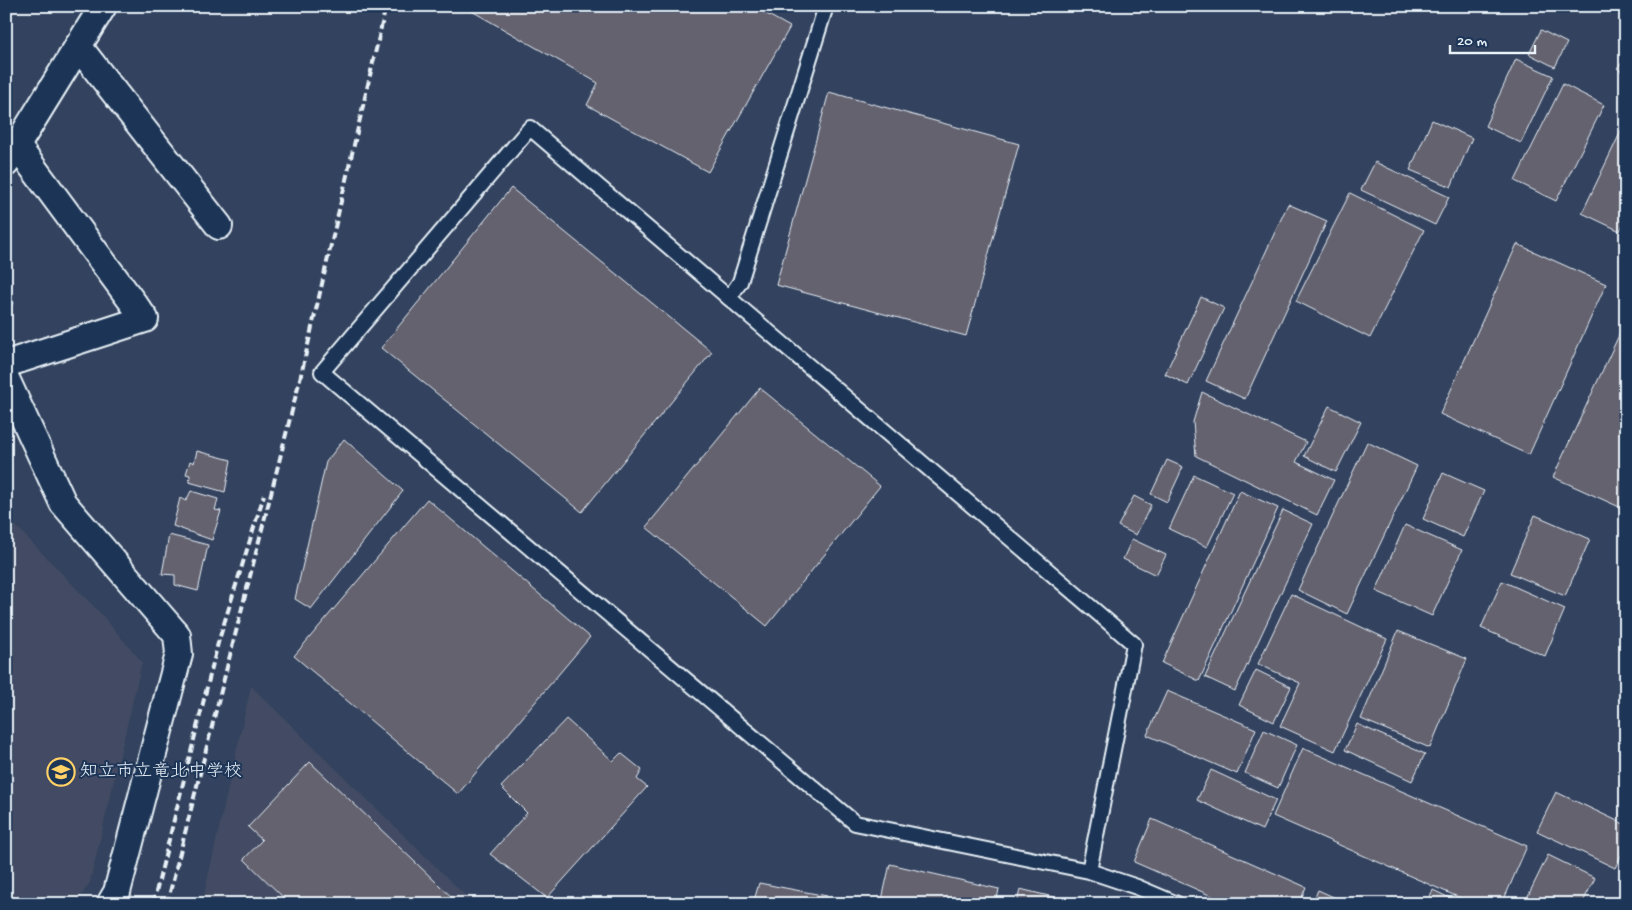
<svg xmlns="http://www.w3.org/2000/svg" width="1632" height="910" font-family="'Gochi Hand','Klee One',sans-serif">
<style>
.built{fill:#424c63}
.lines{fill:none;stroke-linecap:round;stroke-linejoin:round}
.stream{stroke:#829fb3;stroke-width:9}
.building{fill:#656270;stroke:#e8f1f8}
.lane-casing{stroke:#e8f1f8;stroke-width:18}
.street-casing{stroke:#e8f1f8;stroke-width:30}
.lane{stroke:#1d3557;stroke-width:14}
.street{stroke:#1d3557;stroke-width:26}
.rail{stroke:#e8f1f8;stroke-width:4;stroke-dasharray:8 4;stroke-linecap:butt}
.labels{text-anchor:middle;dominant-baseline:central;stroke-width:4;stroke-linejoin:round;paint-order:stroke}
.poi-label{font-size:18px;fill:#e8f1f8;stroke:#1d3557;text-anchor:start}
</style>
<rect width="100%" height="100%" fill="#33425e"/>
<filter id="ink" filterUnits="userSpaceOnUse"><feTurbulence type="fractalNoise" baseFrequency=".02" numOctaves="2"/><feDisplacementMap in="SourceGraphic" scale="10" xChannelSelector="R" yChannelSelector="G"/><feConvolveMatrix kernelMatrix="1 2 1 2 8 2 1 2 1" color-interpolation-filters="sRGB"/></filter>
<g filter="url(#ink)">
<!-- built -->
<g class="built">
<path d="M6,505L13,523L101,614L142,662L90,882L76,904H6Z"/>
<path d="M251,686L474,904H202Z"/>
</g>
<g class="lines">
<!-- stream -->
<path class="stream" d="M6,295L9,303"/>
</g>
<!-- building -->
<g class="building">
<path d="M463,6H752L790,27L708,172L587,105L598,83Z"/>
<path d="M1541,30L1567,43L1555,67L1529,54Z"/>
<path d="M1626,58V75L1617,68Z"/>
<path d="M1516,59L1553,76L1521,143L1485,126Z"/>
<path d="M1563,84L1604,105L1556,201L1515,181Z"/>
<path d="M829,92L1019,144L966,336L776,285Z"/>
<path d="M1432,120L1472,138L1451,187L1410,170Z"/>
<path d="M1623,127L1626,128V218L1620,231L1582,213Z"/>
<path d="M1375,162L1449,197L1435,225L1361,190Z"/>
<path d="M511,188L712,352L582,512L381,348Z"/>
<path d="M1350,193L1424,230L1370,338L1296,301Z"/>
<path d="M1288,204L1327,221L1245,399L1206,381Z"/>
<path d="M1517,244L1606,284L1529,455L1440,414Z"/>
<path d="M1201,297L1224,308L1188,385L1165,374Z"/>
<path d="M1626,320V510L1553,477Z"/>
<path d="M760,388L880,486L767,626L646,527Z"/>
<path d="M1202,392L1306,442L1296,462L1334,480L1317,515L1196,456L1193,422Z"/>
<path d="M1329,406L1361,422L1336,472L1304,456Z"/>
<path d="M344,439L403,491L311,609L295,599L326,462Z"/>
<path d="M1367,442L1417,466L1347,614L1298,590Z"/>
<path d="M197,451L231,460L225,492L189,482L190,475L186,474L190,461L194,463Z"/>
<path d="M1167,460L1183,467L1167,502L1151,494Z"/>
<path d="M1443,473L1484,491L1463,537L1423,519Z"/>
<path d="M1194,475L1233,493L1207,547L1169,529Z"/>
<path d="M191,491L218,499L215,510L221,511L212,540L173,526L180,498L186,501Z"/>
<path d="M1240,491L1278,508L1199,681L1162,663Z"/>
<path d="M1134,496L1151,505L1136,535L1118,526Z"/>
<path d="M427,499L590,637L458,794L294,656Z"/>
<path d="M1283,510L1313,524L1235,691L1205,677Z"/>
<path d="M1535,515L1590,539L1565,596L1510,573Z"/>
<path d="M1405,525L1462,550L1432,616L1376,591Z"/>
<path d="M169,535L208,545L198,591L175,585V575L162,574Z"/>
<path d="M1132,539L1166,555L1156,575L1123,559Z"/>
<path d="M1502,581L1565,609L1545,656L1481,628Z"/>
<path d="M1291,594L1387,639L1335,751L1280,726L1300,683L1258,664Z"/>
<path d="M1398,631L1467,659L1430,748L1361,719Z"/>
<path d="M1256,670L1291,687L1274,722L1239,705Z"/>
<path d="M1167,691L1256,729L1237,774L1147,735Z"/>
<path d="M566,719L613,761L621,753L642,770L637,779L647,787L547,898L490,854L527,813L501,787Z"/>
<path d="M1357,724L1425,754L1412,781L1345,750Z"/>
<path d="M1264,730L1297,745L1278,788L1245,773Z"/>
<path d="M1303,748L1527,846L1502,904H1474L1273,816Z"/>
<path d="M310,762L459,904H290L244,859L262,840L248,827Z"/>
<path d="M1211,770L1276,800L1262,830L1197,800Z"/>
<path d="M1556,792L1626,825V846L1615,868L1537,831Z"/>
<path d="M1152,819L1306,887L1299,904H1230L1134,862Z"/>
<path d="M1548,855L1595,878L1582,904H1524Z"/>
<path d="M890,864L999,889L996,904H881Z"/>
<path d="M759,883L827,896L825,904H753Z"/>
<path d="M1020,889L1082,904H1017Z"/>
<path d="M1318,890L1349,904H1312Z"/>
<path d="M1433,890L1462,904H1426Z"/>
</g>
<g class="lines">
<!-- lane casing -->
<g class="lane-casing">
<g id="lane">
<path d="M729,298L740,282L826,6"/>
<path d="M1089,871L1134,644L530,128L322,372L855,823L1089,871L1137,887L1177,904"/>
</g>
</g>
<!-- street casing -->
<g class="street-casing">
<g id="street">
<path d="M78,46L219,226"/>
<path d="M6,163L103,6"/>
<path d="M6,364L145,319L17,146"/>
<path d="M6,379L63,503L177,635L179,654L117,892L110,904"/>
</g>
</g>
<!-- lane -->
<use href="#lane" class="lane"/>
<!-- street -->
<use href="#street" class="street"/>
<!-- rail -->
<g class="rail">
<path d="M153,904L218,643L264,495"/>
<path d="M167,904L301,375L386,6"/>
</g>
</g>
</g>
<!-- icons -->
<defs>
<g id="school-ring" transform="scale(1.4375)"><circle r="9.5" fill="#1d3557" stroke="#ffd166" stroke-width="1.5"/><path d="M0-5L7-2L0 1L-7-2ZM-4 1L0 2.5L4 1V4Q0 6-4 4Z" fill="#ffd166"/></g>
</defs>
<g fill-rule="evenodd">
<use href="#school-ring" x="61" y="772"/>
</g>
<g class="labels">
<!-- poi labels -->
<g class="poi-label">
<text x="80" y="772">知立市立竜北中学校</text>
</g>
</g>
<!-- margin -->
<rect width="1632" height="910" fill="none" stroke="#1d3557" stroke-width="25"/>
<rect x="12" y="12" width="1607" height="885" fill="none" stroke="#e8f1f8" stroke-width="2" filter="url(#ink)"/>
<!-- scale -->
<path d="M1450 45v8h85v-8" fill="none" stroke="#e8f1f8" stroke-width="2.5"/>
<text x="1457" y="45" font-size="15" fill="#e8f1f8" stroke="#1d3557" stroke-width="4" paint-order="stroke">20 m</text>
</svg>
